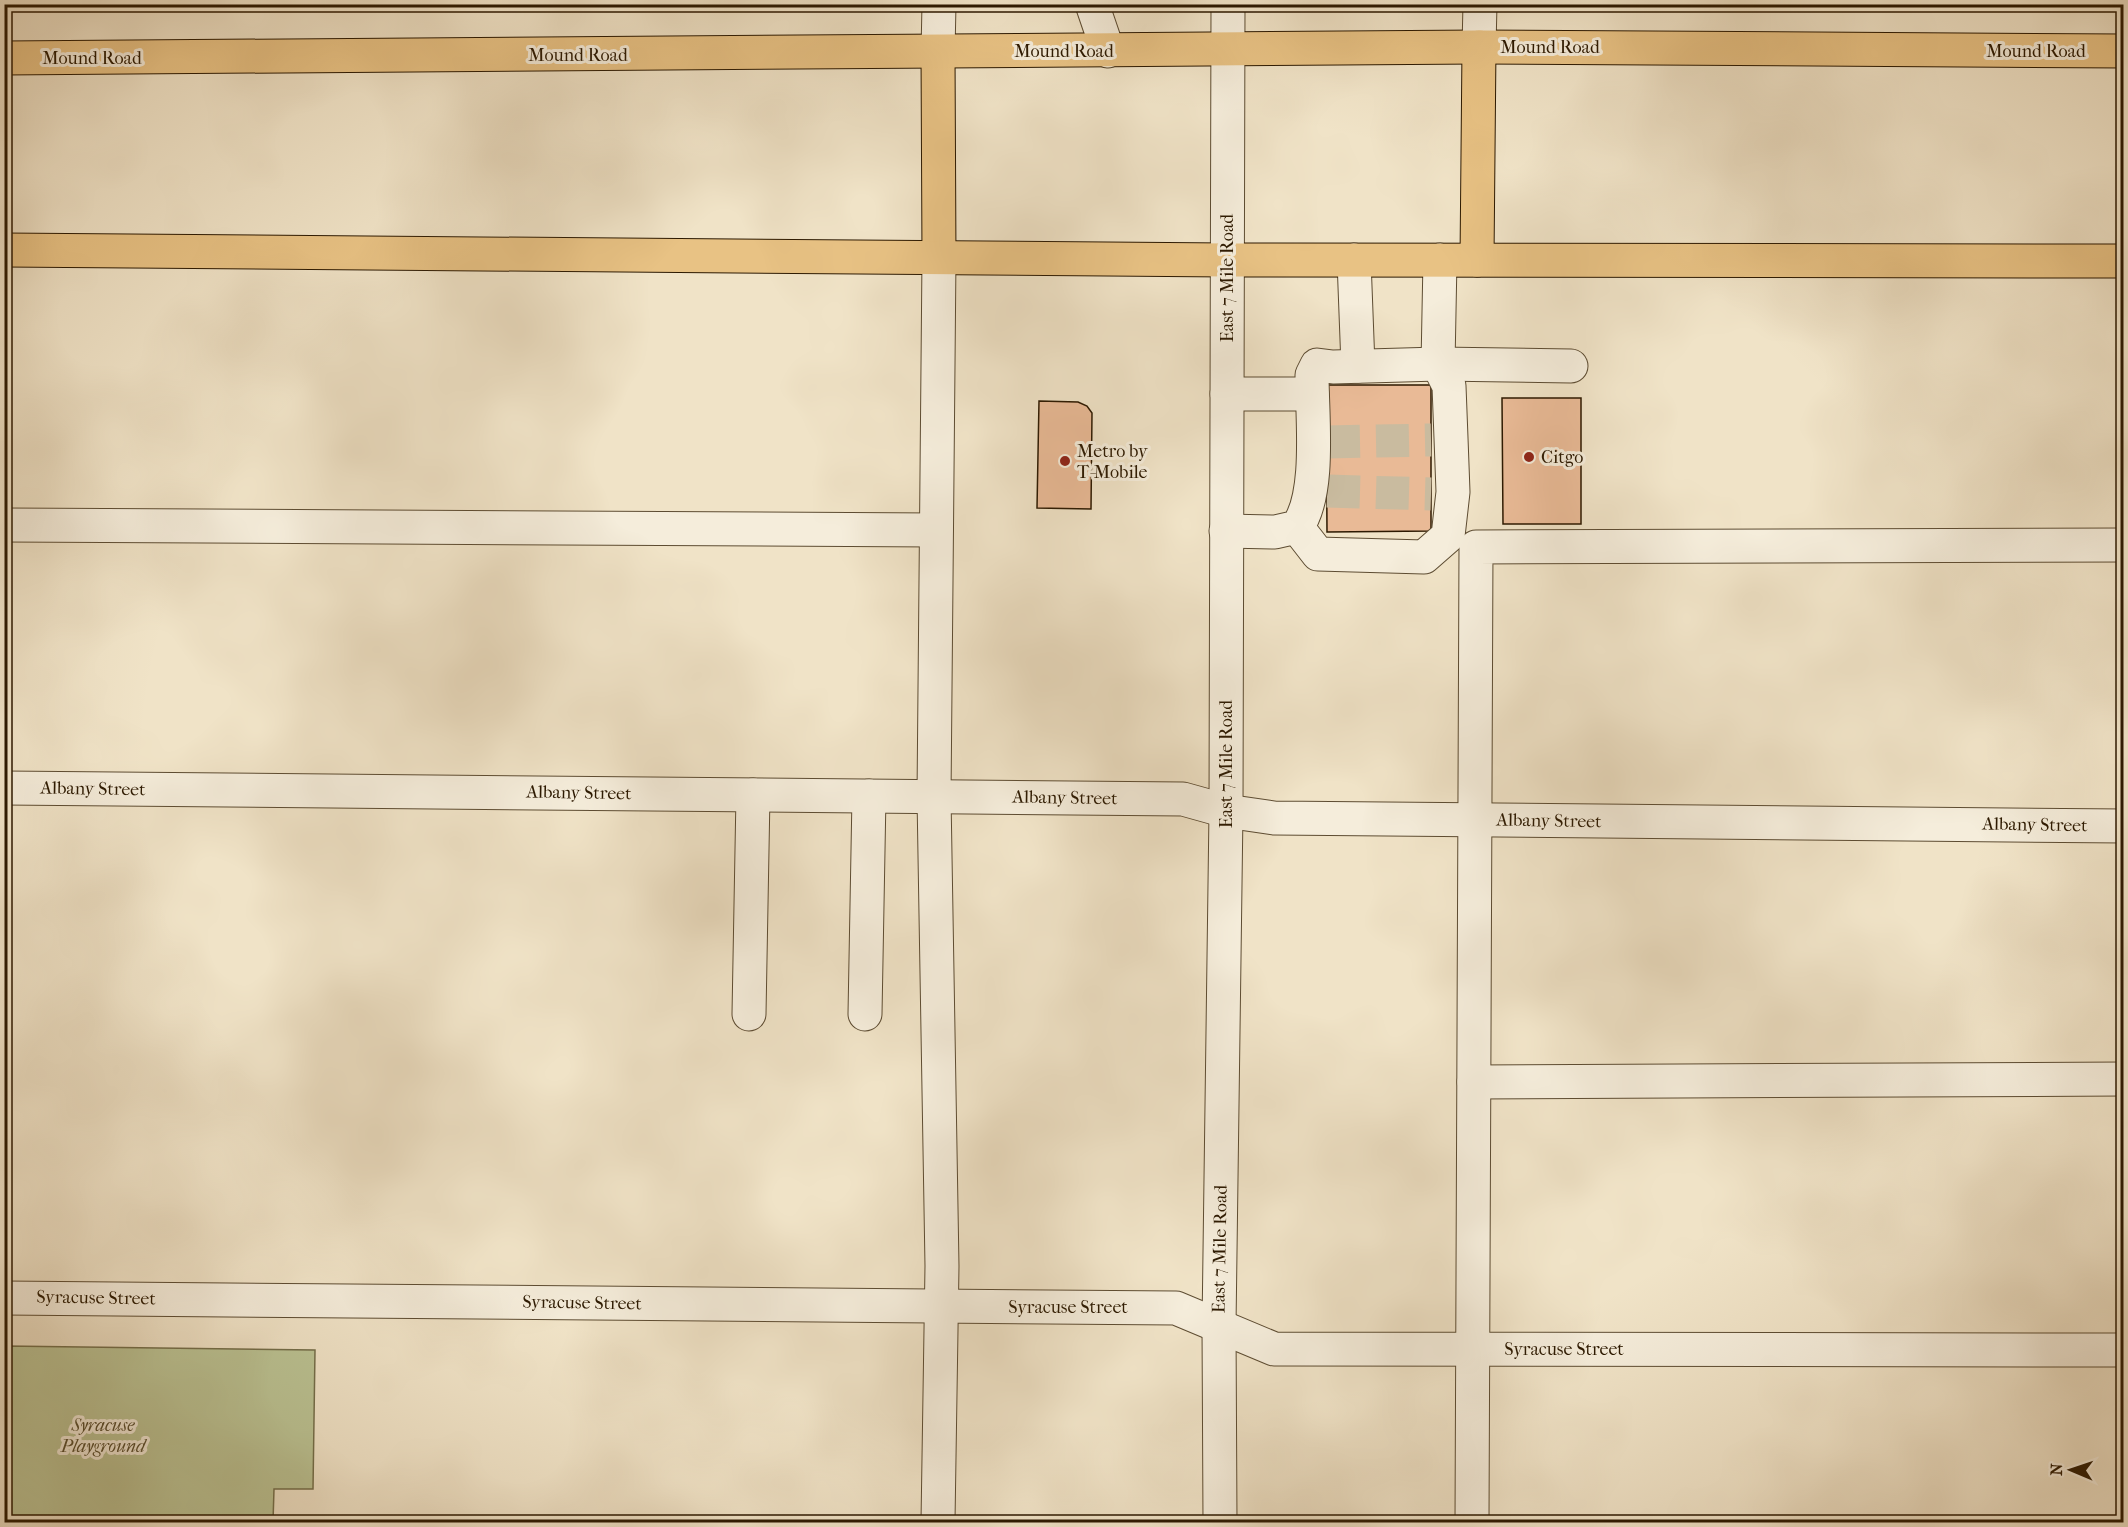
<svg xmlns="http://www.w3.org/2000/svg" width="2128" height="1527" font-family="'IM FELL French Canon',serif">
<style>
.green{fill:#bbc394;stroke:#746e4a;stroke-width:1.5}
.building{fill:#e9ba96;stroke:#2c1901;stroke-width:1.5}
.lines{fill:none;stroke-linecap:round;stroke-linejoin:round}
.minor-tunnel{stroke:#c9bb9f;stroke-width:33;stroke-dasharray:33 16;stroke-linecap:butt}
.minor-casing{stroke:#5d4c32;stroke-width:35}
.major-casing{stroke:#2c1901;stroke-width:35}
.minor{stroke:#f5eddb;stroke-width:33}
.major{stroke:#e8c284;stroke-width:33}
.poi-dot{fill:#8f2418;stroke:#f5eddb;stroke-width:2}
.labels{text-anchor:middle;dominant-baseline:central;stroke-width:6;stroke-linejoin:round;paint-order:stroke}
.street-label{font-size:18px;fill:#2c1901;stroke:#f5eddb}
.poi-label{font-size:18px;fill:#2c1901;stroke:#f5eddb;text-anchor:start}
.park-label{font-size:18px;font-style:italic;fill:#574c2d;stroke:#f5eddb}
</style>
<rect width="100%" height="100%" fill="#f0e3c7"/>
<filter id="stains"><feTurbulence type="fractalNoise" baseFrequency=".00333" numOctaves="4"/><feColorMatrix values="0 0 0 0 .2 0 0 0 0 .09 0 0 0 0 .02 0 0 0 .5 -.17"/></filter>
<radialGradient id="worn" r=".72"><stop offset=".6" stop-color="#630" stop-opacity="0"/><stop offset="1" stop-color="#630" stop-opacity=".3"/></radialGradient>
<!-- green -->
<path class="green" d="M5,1346L315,1350L313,1489H274L273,1522H5Z"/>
<!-- building -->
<g class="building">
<path d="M1326,385H1431V531L1327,532Z"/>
<path d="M1502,398H1581V524H1503Z"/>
<path d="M1039,401L1078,402L1087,406L1092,413L1091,509L1037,508Z"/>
</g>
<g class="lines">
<!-- minor-tunnel -->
<g class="minor-tunnel">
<path d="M1327,442L1431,440"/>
<path d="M1327,491L1431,494"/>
</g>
<!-- minor casing -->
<g class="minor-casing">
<g id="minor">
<path d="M1092,4L1108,51"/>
<path d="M1479,47L1480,4"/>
<path d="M938,52L939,4"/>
<path d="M1354,260L1358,366"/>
<path d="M1227,394H1312"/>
<path d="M4,525L936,530"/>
<path d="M1297,527L1318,554L1424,557L1448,536L1453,492L1451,438L1449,386L1438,364L1440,260"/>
<path d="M1226,531L1275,532L1297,527C1321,495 1312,416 1312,375L1317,365L1333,367L1438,364L1571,366"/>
<path d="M4,788L1183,799L1226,811L1274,818L2124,826"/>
<path d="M749,1014L753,795"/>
<path d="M865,1014L869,796"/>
<path d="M1474,1082L2124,1079"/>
<path d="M4,1298L1176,1308L1274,1349L2124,1350"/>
<path d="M938,1522L942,1266L934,797L939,257"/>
<path d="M1220,1522L1219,1326L1226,811L1228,4"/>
<path d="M1472,1522L1476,547L2124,545"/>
</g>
</g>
<!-- major casing -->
<g class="major-casing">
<g id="major">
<path d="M938,52L939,257"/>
<path d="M4,58L1479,47L2124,51"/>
<path d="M4,250L1227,260L2124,261"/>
<path d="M1477,260L1479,47"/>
</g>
</g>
<!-- minor -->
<use href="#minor" class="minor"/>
<!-- major -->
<use href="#major" class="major"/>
</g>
<!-- markers -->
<g class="poi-dot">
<circle cx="1529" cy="457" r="6"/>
<circle cx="1065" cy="461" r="6"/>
</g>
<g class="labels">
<!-- street labels -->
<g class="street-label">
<text x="1550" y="47">Mound Road</text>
<text x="1064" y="51">Mound Road</text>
<text x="2036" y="51">Mound Road</text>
<text x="578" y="55">Mound Road</text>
<text x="92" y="58">Mound Road</text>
<text transform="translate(1227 278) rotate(-90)">East 7 Mile Road</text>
<text transform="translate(1226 764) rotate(-90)">East 7 Mile Road</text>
<text transform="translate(93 789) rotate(1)">Albany Street</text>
<text transform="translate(579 793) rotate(1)">Albany Street</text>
<text transform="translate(1065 798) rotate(1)">Albany Street</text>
<text transform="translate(1549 821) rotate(1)">Albany Street</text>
<text transform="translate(2035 825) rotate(1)">Albany Street</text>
<text transform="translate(1220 1249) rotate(-89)">East 7 Mile Road</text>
<text transform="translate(96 1298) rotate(1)">Syracuse Street</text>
<text transform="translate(582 1303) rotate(1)">Syracuse Street</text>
<text x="1068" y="1307">Syracuse Street</text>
<text x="1564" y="1349">Syracuse Street</text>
</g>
<!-- poi labels -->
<g class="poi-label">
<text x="1077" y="451">Metro by<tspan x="1077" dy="21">T-Mobile</tspan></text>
<text x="1541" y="457">Citgo</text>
</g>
<!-- park labels -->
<g class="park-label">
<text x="103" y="1425">Syracuse<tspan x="103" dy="21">Playground</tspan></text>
</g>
</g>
<!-- margin -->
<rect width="2128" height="1527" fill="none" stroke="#f0e3c7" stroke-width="24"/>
<rect x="6" y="6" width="2116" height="1515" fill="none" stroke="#2c1901" stroke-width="3"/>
<rect x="12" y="12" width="2104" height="1503" fill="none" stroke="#2c1901" stroke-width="1.5"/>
<!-- north arrow -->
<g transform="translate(2071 1470) rotate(272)" stroke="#f5eddb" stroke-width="4.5" paint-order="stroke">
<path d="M0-4.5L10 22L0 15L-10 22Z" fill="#2c1901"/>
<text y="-9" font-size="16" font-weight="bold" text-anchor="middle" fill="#2c1901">N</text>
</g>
<rect width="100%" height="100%" filter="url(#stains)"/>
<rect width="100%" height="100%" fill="url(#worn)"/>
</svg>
